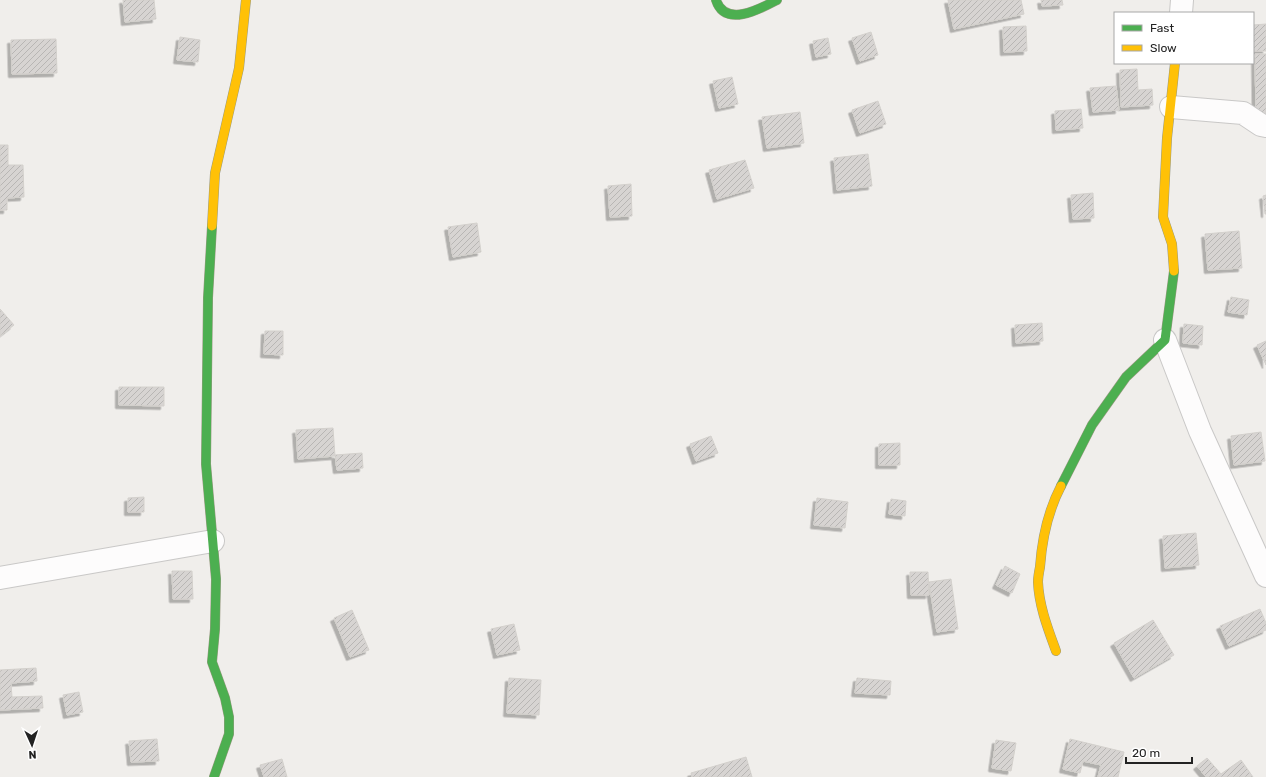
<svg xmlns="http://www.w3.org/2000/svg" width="1266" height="777" font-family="Rubik,sans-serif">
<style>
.building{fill:url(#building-hatch);stroke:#d3d0cc;filter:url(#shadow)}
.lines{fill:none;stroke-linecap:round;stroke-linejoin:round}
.street-casing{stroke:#c9c8c7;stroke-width:24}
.fast-casing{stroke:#999a82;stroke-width:10}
.slow-casing{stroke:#999a82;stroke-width:10}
.street{stroke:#fdfcfc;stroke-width:22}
.fast{stroke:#4caf50;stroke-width:9}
.slow{stroke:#ffc107;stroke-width:9}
</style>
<defs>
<pattern id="building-hatch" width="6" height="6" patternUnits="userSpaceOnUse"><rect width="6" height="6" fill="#d7d4d2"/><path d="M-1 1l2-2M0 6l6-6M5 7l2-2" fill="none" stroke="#b8b6b4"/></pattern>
<filter id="shadow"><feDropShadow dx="-3.5" dy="3.5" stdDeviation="0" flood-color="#0004"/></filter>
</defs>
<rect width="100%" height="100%" fill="#f0eeeb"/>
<!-- building -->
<g class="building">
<path d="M123,0H154L156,19L125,22Z"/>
<path d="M948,0H1021L1024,14L954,29Z"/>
<path d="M1041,0H1062L1063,5L1042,6Z"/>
<path d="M1266,24V51H1253V25Z"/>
<path d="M1026,26L1027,51L1004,52L1003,27Z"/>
<path d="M871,32L878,55L860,61L852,38Z"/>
<path d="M180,37L200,40L198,62L177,60Z"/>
<path d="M828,38L831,54L816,57L813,41Z"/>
<path d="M56,39L57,73L12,74L11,40Z"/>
<path d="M1255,54H1266V119L1256,120Z"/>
<path d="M1137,69L1138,90L1152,89L1153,105L1121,107L1120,70Z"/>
<path d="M732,77L738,104L719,108L713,81Z"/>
<path d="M1116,86L1119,110L1093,112L1090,88Z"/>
<path d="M878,101L886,124L860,133L852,110Z"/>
<path d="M1081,109L1083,128L1056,130L1055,111Z"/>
<path d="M800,112L804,143L767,148L762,117Z"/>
<path d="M0,145H8V165H23L24,197L7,198V210H0Z"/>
<path d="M868,154L872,186L837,190L834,158Z"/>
<path d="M745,160L754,188L717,199L709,170Z"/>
<path d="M631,184L632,216L610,217L608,186Z"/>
<path d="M1093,193L1094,218L1073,219L1071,195Z"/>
<path d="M1266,195V214H1265L1263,196Z"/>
<path d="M477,223L481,252L453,257L448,227Z"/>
<path d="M1239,231L1242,268L1208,270L1205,234Z"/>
<path d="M1231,297L1249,300L1247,315L1228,312Z"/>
<path d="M0,309L14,325L0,336Z"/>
<path d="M1042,323L1043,341L1016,343L1015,325Z"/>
<path d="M1184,324L1203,326L1202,345L1183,343Z"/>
<path d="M265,331H283V355L264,354Z"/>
<path d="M1266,341V365L1257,345Z"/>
<path d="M119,387H164V406L119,405Z"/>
<path d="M333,428L335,456L298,459L296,430Z"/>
<path d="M1261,432L1265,461L1234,465L1231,436Z"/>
<path d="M711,436L718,453L696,461L690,444Z"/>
<path d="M900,443V465H879V444Z"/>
<path d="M362,453L363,468L337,470L335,455Z"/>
<path d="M144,497V512H128V498Z"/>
<path d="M817,498L848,502L845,528L814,525Z"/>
<path d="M891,499L906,501L905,516L889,514Z"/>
<path d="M1196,533L1199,565L1165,568L1163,536Z"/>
<path d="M1005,566L1020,574L1012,593L996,585Z"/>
<path d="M172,571H192L193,599H173Z"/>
<path d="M910,572H928L929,595H911Z"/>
<path d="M951,579L958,629L937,632L929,582Z"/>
<path d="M1260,609L1266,623V630L1229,646L1220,626Z"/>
<path d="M352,610L369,650L350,657L334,618Z"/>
<path d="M1153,620L1174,655L1134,678L1114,643Z"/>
<path d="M514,624L520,650L497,655L491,629Z"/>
<path d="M36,668L37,681L11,683L12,697L42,696L43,708L0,710V670Z"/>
<path d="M509,678L541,680L539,715L507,713Z"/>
<path d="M857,678L891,681L890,695L855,693Z"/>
<path d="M79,692L83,712L67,715L63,695Z"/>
<path d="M157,739L159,761L131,762L129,741Z"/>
<path d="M1070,739L1124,752L1118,777H1098L1101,765L1083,761L1080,773L1063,769Z"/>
<path d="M996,740L1016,743L1011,771L992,768Z"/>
<path d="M746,757L752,777H692L691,773Z"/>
<path d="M1207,758L1221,774L1241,760L1253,777H1206L1197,766Z"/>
<path d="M282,759L287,777H264L260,765Z"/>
</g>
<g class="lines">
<!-- street casing -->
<g class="street-casing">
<g id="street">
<path d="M1181,13L1182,0"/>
<path d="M1171,107L1243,113L1261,125L1266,126"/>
<path d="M1165,340L1200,431L1266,576"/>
<path d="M0,578L213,541"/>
</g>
</g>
<!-- fast casing -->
<g class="fast-casing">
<g id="fast">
<path d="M716,0C725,28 760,9 777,0"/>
<path d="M212,226L208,298L206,464L216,579L215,629L212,662L225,698L229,717V734L214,777"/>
<path d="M1061,486L1092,425L1126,377L1165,340L1174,271"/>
</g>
</g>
<!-- slow casing -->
<g class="slow-casing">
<g id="slow">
<path d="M212,226L215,173L239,68L246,0"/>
<path d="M1174,271L1172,244L1163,217L1167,138L1175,63"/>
<path d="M1056,651C1048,629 1039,606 1038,582C1038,577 1039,572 1040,567C1042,539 1048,511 1061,486"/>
</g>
</g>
<!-- street -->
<use href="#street" class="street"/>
<!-- fast -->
<use href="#fast" class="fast"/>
<!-- slow -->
<use href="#slow" class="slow"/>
</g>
<!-- legend -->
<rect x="1114" y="12" width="140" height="52" fill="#ffffff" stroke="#a7a7a7"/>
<rect x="1122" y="25" width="20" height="6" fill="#4caf50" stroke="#a7a7a7"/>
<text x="1150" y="32" font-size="12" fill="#222222">Fast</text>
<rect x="1122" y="45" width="20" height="6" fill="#ffc107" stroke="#a7a7a7"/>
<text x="1150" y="52" font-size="12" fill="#222222">Slow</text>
<!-- north arrow -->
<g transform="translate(32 745) rotate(177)" stroke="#ffffff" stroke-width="3" paint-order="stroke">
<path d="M0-3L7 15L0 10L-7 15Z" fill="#222222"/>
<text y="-6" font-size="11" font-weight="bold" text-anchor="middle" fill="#222222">N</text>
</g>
<!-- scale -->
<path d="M1126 757v6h66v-6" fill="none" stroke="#222222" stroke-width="2"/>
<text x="1132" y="757" font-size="12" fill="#222222" stroke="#ffffff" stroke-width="3" paint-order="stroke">20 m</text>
</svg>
